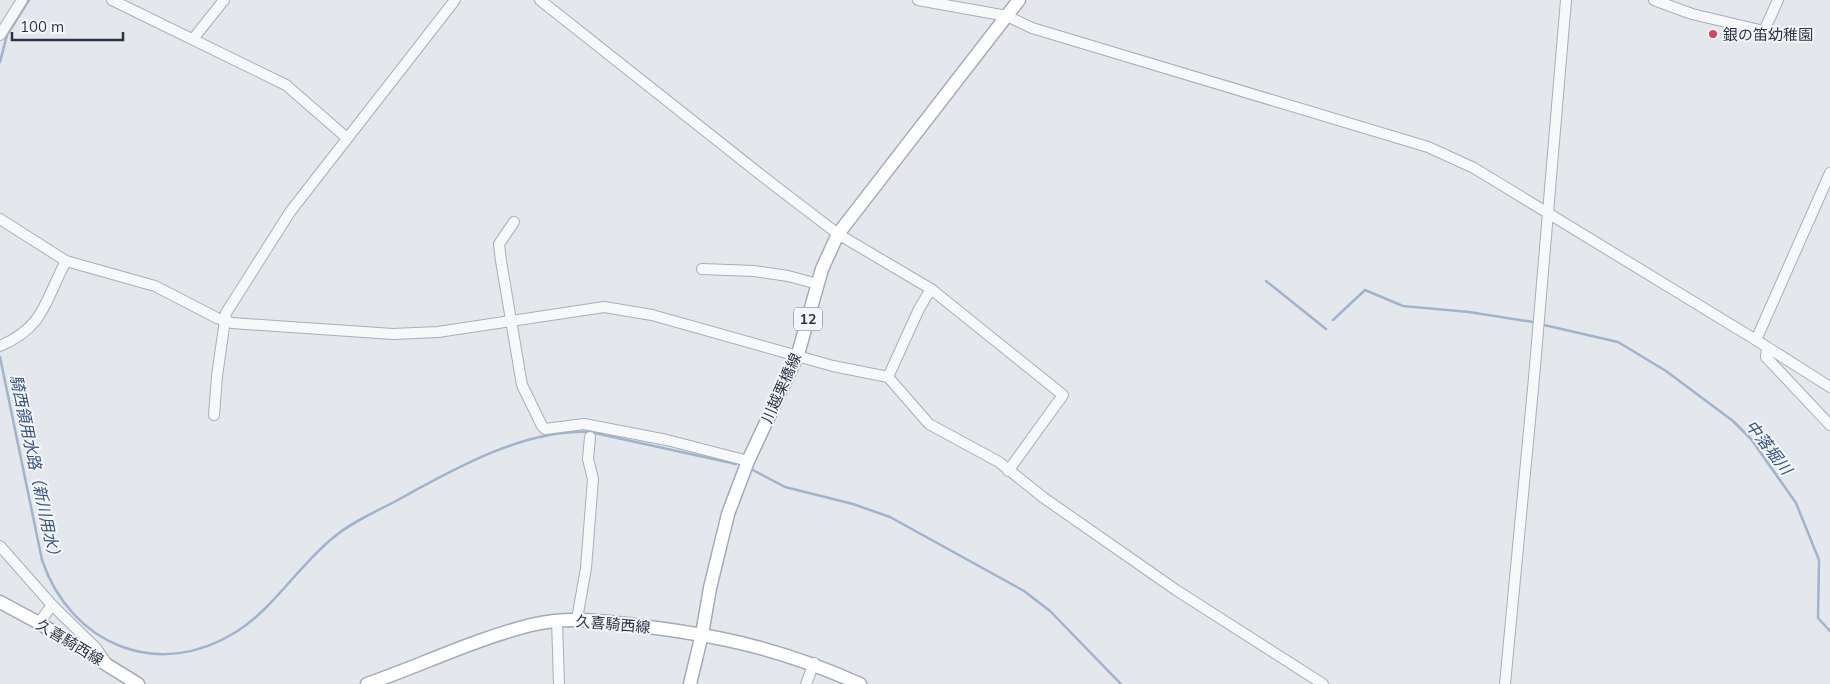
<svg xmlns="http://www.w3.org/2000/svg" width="1830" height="684" font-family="Mulish,'Noto Sans JP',sans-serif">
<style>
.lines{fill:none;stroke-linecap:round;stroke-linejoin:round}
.stream{stroke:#9fb4cc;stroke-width:2.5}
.minor-casing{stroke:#a9aeb7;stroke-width:12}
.major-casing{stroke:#a3abb8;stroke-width:15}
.minor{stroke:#f7f8fa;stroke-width:10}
.major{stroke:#fff;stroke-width:12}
.poi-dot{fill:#d1495b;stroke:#f4f6f9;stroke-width:2}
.labels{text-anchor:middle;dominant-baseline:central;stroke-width:4;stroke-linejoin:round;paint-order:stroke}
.shield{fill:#f4f6f9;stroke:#676e7b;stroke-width:1}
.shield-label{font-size:14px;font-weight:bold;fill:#2b3445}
.poi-label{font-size:15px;fill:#2b3445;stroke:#f4f6f9;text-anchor:start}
.street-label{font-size:15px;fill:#2b3445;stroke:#f4f6f9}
.water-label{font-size:16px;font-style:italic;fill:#34527a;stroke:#f4f6f9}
</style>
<rect width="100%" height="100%" fill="#e4e7ec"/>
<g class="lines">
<!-- stream -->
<g class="stream">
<path d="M0,62L7,35L29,0"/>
<path d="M1266,281L1326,329"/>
<path d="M1333,320L1365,290L1403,306L1469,312L1533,322"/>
<path d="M1544,325L1618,342L1666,371L1733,421L1751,439L1796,503L1819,560L1818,618L1830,631"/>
<path d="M0,357L42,560C71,645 158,681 236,632C273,609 299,565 334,537C352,522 375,512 396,501C452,470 523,429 590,432L736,464"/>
<path d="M751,469L785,487L853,504L890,517L1024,591L1050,611L1121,684"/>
</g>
<!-- minor casing -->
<g class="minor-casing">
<g id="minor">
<path d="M112,0L286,85L347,138"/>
<path d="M540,0L770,182L838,234L931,289L1063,395L1008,471"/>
<path d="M918,0L1007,16L1032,28L1428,147L1474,168L1756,340L1830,387"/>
<path d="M1654,0L1692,14L1764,31L1778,0"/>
<path d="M0,35L22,0"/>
<path d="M193,39L224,0"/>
<path d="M0,219L66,261L155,286L217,318L232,323L393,334L438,332L604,307L652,315L833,366L888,377L929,424L999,462L1044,498L1176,590L1323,684"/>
<path d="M514,222L499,244L501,261L522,385L542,426L545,429L584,424L667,440L748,461"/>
<path d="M702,269L754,271L788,276L818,284"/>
<path d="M1756,340L1830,173"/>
<path d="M0,346C45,327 45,300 66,261"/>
<path d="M1767,347L1766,357L1830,425"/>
<path d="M888,377L919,309L931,289"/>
<path d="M214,415L217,376L226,313L290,212L455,0"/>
<path d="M0,546L52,605L96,648L107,664"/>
<path d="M577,619L586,568L593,479L588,459L590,437"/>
<path d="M557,620L559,684"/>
<path d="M39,623L52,605"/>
<path d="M806,684L814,663"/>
<path d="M1505,684L1534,378L1566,0"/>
</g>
</g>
<!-- major casing -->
<g class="major-casing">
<g id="major">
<path d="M0,602L39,623L138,684"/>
<path d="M367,684C422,665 475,639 531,625C568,616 605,621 641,626C723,636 784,650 860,684"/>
<path d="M690,684L702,634L710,588L728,514L748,461L798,354L822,269L838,234L1019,0"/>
</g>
</g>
<!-- minor -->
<use href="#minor" class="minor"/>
<!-- major -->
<use href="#major" class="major"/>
</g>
<!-- markers -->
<circle class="poi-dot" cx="1713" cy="34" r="5"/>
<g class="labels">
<!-- shield labels -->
<rect class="shield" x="794" y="307.5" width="28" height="23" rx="4"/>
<g class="shield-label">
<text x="808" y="319">12</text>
</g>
<!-- poi labels -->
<g class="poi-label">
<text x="1723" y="34">銀の笛幼稚園</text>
</g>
<!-- street labels -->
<g class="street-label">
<text transform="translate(781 388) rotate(-66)">川越栗橋線</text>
<text transform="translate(613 624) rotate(5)">久喜騎西線</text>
<text transform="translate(70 642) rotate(31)">久喜騎西線</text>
</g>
<!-- water labels -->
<g class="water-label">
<text transform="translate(1769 447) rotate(52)">中落堀川</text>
<text transform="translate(36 469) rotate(78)">騎西領用水路（新川用水）</text>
</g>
</g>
<!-- scale -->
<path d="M12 32v8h111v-8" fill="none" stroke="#2b3445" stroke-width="2.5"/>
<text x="20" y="32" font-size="15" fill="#2b3445" stroke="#f4f6f9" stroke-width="4" paint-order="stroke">100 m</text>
</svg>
